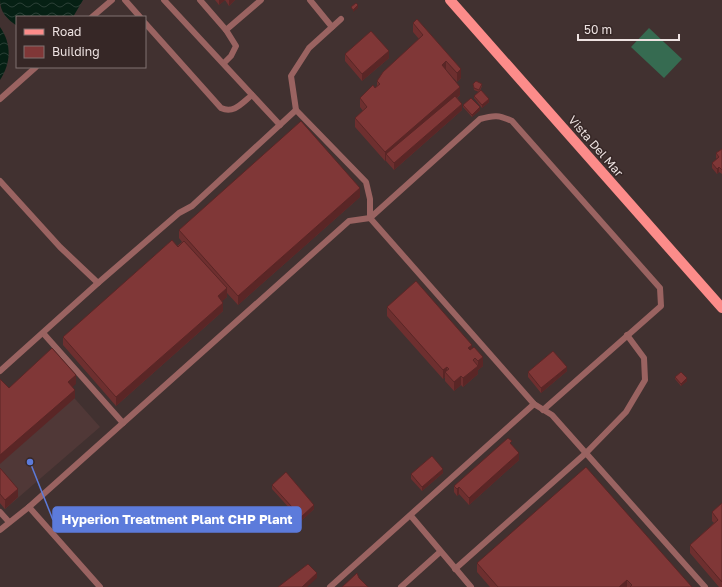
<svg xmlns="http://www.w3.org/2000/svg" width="722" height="587" font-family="'Golos Text',sans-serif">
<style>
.built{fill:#503837}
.green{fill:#366b51}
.water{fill:url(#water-waves)}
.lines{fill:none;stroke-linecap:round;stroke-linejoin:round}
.lane{stroke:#9a6361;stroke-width:6}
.primary{stroke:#fc8c8a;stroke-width:10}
.wall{fill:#6e2f2f}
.shaded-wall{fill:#5a2626}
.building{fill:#803737;stroke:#5a2626}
.labels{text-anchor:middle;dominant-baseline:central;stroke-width:3;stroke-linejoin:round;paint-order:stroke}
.street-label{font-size:12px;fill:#eee3e2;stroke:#362726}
.leader{fill:none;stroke:#5c7bdb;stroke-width:1.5}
.callout-dot{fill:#5c7bdb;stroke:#362726;stroke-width:1.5}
.callout{fill:#5c7bdb;stroke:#5c7bdb;stroke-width:1.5}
.callout-label{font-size:13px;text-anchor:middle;font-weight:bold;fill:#fff}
</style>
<defs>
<pattern id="water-waves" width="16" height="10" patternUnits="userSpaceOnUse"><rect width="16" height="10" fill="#062014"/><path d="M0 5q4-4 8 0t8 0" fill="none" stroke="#2b4036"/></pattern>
</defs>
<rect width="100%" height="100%" fill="#413130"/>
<!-- built -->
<path class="built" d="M0,387L8,397L68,391L100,427L5,509L0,503Z"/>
<!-- green -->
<path class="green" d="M649,28L682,59L664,78L631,47Z"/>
<!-- water -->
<g class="water">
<path d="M0,0H83L73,17H17V26C7,19 0,12 0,0Z"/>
<path d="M0,27C12,44 11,63 0,80Z"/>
</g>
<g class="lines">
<!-- lane -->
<g class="lane">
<path d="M125,0L140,17"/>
<path d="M164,0L280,125"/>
<path d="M200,0L226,30"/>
<path d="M310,0L332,27"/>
<path d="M92,17L112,0"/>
<path d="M341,19L309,48L291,76L296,110L366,182L370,199V218L534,404L552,415L705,587"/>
<path d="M145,23L221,108C234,114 242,103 252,95"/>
<path d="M224,63L231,56L236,46L226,30L261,0"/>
<path d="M0,99L36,67"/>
<path d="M0,181L60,247L98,283"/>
<path d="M43,333L123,423"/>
<path d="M0,371L98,283L179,213L192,206L296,110"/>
<path d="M29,507L100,587"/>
<path d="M0,512L9,522"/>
<path d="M411,516L471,587"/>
<path d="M0,530L29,507L349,221L370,218L480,119C494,115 499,115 512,121L660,288L661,306L543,410"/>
<path d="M455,569L586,453L626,412L645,380L644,358L627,335"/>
<path d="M330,587L534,404"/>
<path d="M401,587L440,552"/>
</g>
<!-- primary -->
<path class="primary" d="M450,0L722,308"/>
</g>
<!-- wall -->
<g class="wall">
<path d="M215,0H235L229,6L225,0L219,5Z"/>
<path d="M413,23L461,78L457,82L446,70L460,95L457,98L462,110L394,170L386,161V160L385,161L355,127V118L363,111L360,107V98L377,86V81L419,39L413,32Z"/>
<path d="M345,54L389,58L362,81L345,61Z"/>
<path d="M473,84L482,86L480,91L489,102L482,108L474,98V96L479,92L474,90Z"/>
<path d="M463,105L480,110L472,117L463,107Z"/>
<path d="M722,149V174L719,172L717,174L712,168V163L717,159L716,158V153Z"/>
<path d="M360,197L238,305L227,293V297L222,301L223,311L116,406L63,345V337L182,242L179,238V230Z"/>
<path d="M387,307L472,349L483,366L478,370V374L463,387L461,385L454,391L445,381V377L443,379L387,316Z"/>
<path d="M567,371L541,393L528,377V372Z"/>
<path d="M675,377L687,381L681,386L675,379Z"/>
<path d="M512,445L519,460L469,505L459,494L457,496L454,492V486Z"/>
<path d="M0,468L18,497L5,509L0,503Z"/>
<path d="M443,473L422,491L411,479V474Z"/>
<path d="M272,485L314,509L301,521L272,489Z"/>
<path d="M722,503V587H719L690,553V545L714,523L712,521V512Z"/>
<path d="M477,563L692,587H490L477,572Z"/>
</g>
<!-- shaded-wall -->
<g class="shaded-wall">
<path d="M219,0H225L219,5Z"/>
<path d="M229,0H235L229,6Z"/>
<path d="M358,5V8L353,12V10Z"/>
<path d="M389,51V58L362,81V74Z"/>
<path d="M446,61V70L442,74V65Z"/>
<path d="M461,69V78L457,82V73Z"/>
<path d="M460,87V95L389,157L386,154V160L385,161V152Z"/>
<path d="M489,99V102L482,108V105Z"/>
<path d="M462,104V110L394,170V163Z"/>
<path d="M480,107V110L472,117V115Z"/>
<path d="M719,167V172L717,174V169Z"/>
<path d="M360,188V197L238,305V296Z"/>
<path d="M227,288V297L218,305V296Z"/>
<path d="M223,303V311L116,406V397Z"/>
<path d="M472,345V353L468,348Z"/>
<path d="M483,357V366L478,370V361Z"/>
<path d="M478,366V374L463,387V378Z"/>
<path d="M447,367V374L445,372V377L443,379V370Z"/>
<path d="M567,367V371L541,393V388Z"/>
<path d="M76,375V384L68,391V382Z"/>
<path d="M461,376V385L454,391V382Z"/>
<path d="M687,378V381L681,386V384Z"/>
<path d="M75,390V398L0,464V455Z"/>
<path d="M519,453V460L469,505V498Z"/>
<path d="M443,469V473L422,491V487Z"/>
<path d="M459,487V494L457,496V489Z"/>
<path d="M18,489V497L5,509V500Z"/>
<path d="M314,505V509L301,521V517Z"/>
<path d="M317,573V578L307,587H302Z"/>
<path d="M627,580V587H619Z"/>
</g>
<!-- building -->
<g class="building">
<path d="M356,3L358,5L353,10L351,7Z"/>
<path d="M417,19L461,69L457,73L446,61L442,65L460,87L385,152L355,118L367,107L360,98L373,85L375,88L380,84L377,81L383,72L423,35L413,23Z"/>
<path d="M371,31L389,51L362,74L345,54Z"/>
<path d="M476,81L482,84L479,90L474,88L473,84Z"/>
<path d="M481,90L489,99L482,105L474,96Z"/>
<path d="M455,96L462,104L394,163L386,154Z"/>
<path d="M471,98L480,107L472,115L463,105Z"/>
<path d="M301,121L360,188L238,296L179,230Z"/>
<path d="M722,149V170L719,167L717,169L712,163L719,157L716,153Z"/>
<path d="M172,240L178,247L184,241L227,288L218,296L223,303L116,397L63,337Z"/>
<path d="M416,281L472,345L468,348L470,350L474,347L483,357L478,361L475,358L473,360L478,366L463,378L461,376L454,382L445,372L449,369L447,367L443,370L387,307Z"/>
<path d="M52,348L76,375L68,382L75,390L0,455V379L9,388Z"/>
<path d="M553,351L567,367L541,388L528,372Z"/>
<path d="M681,372L687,378L681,384L675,377Z"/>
<path d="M508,438L512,441L510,443L519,453L469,498L459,487L457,489L454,486Z"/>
<path d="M432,456L443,469L422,487L411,474Z"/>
<path d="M586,467L692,587H630L632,585L627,580L619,587H498L477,563Z"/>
<path d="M0,468L18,489L5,500L0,494Z"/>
<path d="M286,472L314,505L301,517L272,485Z"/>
<path d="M722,503V582L690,545L718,520L712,512Z"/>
<path d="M308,564L317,573L302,587H278Z"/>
<path d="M357,573L359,578L368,587H342Z"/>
</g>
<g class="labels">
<!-- street labels -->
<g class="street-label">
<text transform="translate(596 146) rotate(49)">Vista Del Mar</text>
</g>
</g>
<!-- callouts -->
<path class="leader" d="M30 462L53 520"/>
<circle class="callout-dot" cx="30" cy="462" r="4"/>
<rect class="callout" x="53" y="507" width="248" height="25" rx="4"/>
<g class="callout-label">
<text x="177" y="524">Hyperion Treatment Plant CHP Plant</text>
</g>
<!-- legend -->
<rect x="16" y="16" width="130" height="52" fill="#362726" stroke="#807271"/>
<rect x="24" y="29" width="20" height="6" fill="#fc8c8a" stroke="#807271"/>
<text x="52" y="36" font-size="12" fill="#eee3e2">Road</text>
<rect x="24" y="46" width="20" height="12" fill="#803737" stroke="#807271"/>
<text x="52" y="56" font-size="12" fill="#eee3e2">Building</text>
<!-- scale -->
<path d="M578 34v6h101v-6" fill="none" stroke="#eee3e2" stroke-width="2"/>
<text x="584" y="34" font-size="12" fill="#eee3e2" stroke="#362726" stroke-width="3" paint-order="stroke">50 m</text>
</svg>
